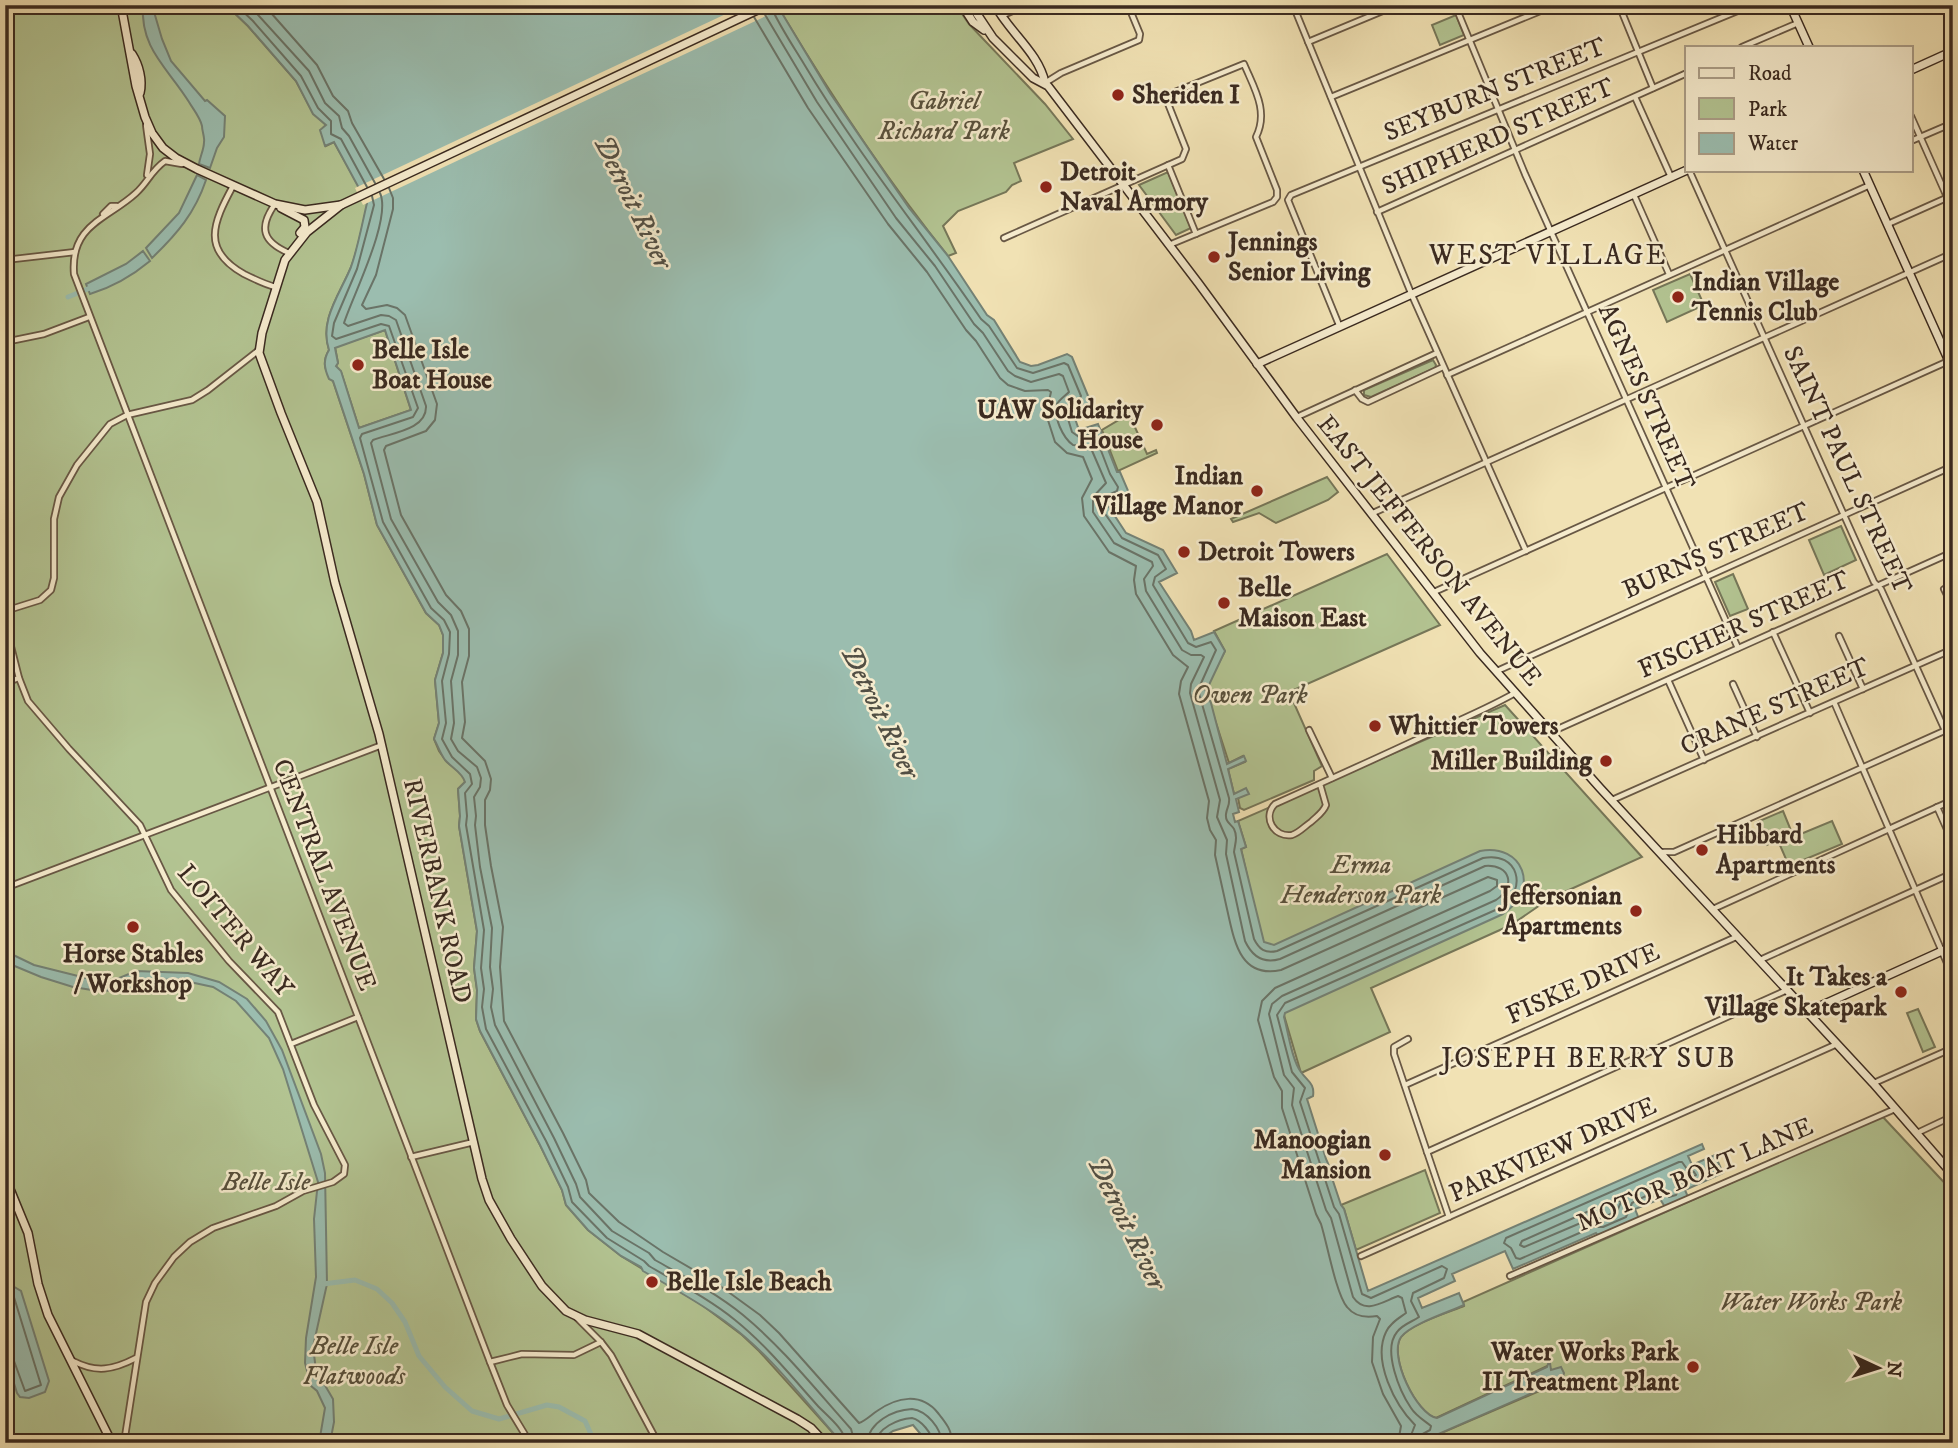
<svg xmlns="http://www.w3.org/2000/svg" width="1958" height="1448" font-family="'IM FELL DW Pica',serif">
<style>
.green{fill:#b3c492;stroke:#767759;stroke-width:2}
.water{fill:#9bbdaf;stroke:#748276;stroke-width:2;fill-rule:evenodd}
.pier{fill:#f1e2b4}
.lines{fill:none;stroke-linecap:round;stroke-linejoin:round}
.shore{stroke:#6a7468;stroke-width:2}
.canal{stroke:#9bbdaf;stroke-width:5}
.street-casing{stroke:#685845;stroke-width:8}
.secondary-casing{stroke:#3a2a20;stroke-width:10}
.street{stroke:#f6ecce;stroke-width:4.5}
.secondary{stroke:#f6ecce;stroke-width:7}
.poi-dot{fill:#8f2418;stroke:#f6ecce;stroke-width:2.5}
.labels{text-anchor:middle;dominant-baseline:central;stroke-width:5;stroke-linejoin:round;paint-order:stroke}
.street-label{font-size:26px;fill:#3a2a20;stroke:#f6ecce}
.poi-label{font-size:26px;font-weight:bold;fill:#3a2a20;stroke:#f6ecce;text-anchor:start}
.park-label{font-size:26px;font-style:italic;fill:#58503c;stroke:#f6ecce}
.water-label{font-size:28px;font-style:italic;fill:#524f44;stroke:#f6ecce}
.neighbourhood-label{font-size:28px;letter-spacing:2px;fill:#3a2a20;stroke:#f6ecce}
</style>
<rect width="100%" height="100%" fill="#f1e2b4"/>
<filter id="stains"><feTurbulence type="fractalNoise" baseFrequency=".00286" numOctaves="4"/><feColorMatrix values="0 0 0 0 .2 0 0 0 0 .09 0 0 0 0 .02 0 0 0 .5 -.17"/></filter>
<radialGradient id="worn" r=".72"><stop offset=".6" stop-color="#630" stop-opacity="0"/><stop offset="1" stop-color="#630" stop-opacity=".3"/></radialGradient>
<!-- green -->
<g class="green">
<path d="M5,5H226L248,26L296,81L313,113L326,125L323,128L326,146L334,142L368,203C362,224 359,247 351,267C340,294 319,320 329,350C322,362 324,370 333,381L364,474L377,525L426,613L439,625L443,635V653L435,680L439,723L434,739L439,751L447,762L464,776L465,782L458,789L460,816L459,826L477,931L474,968L477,990L476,1019L480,1031L540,1145L562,1190L566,1205L588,1230L621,1256L702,1305L742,1335L759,1351L842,1443H12V1429L5,1413Z"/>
<path d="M793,5H956L969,24L1045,104L1073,139L1014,163L1021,181L1012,185L1006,192L958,211L943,226L956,253L948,256C886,179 832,97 781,12Z"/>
<path d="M1456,15L1464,35L1440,45L1432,25Z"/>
<path d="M1168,172L1191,228L1176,235L1139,185Z"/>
<path d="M1690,274L1704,305L1667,322L1653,290Z"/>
<path d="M385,330L411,410L359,428L341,372L337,370L336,366L338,363L335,347Z"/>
<path d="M1433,360L1436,365L1435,368L1371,397L1364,395V390Z"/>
<path d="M1129,414L1147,454L1156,450L1157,453L1118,471L1102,430Z"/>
<path d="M1327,477L1338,492L1328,500L1276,523L1259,513L1233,522L1231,519Z"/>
<path d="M1841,526L1856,560L1824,575L1809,540Z"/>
<path d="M1387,554L1440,625L1289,692L1322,766L1314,771V780L1244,810L1240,808L1238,798L1249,793L1234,794L1228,769L1245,762L1243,756L1229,763L1205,689L1225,651L1214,631Z"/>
<path d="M1733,574L1748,609L1730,616L1715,582Z"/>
<path d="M1505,705L1642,857L1549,899L1511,925L1371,988L1390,1032L1301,1073L1261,937L1241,849L1246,847L1238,821Z"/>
<path d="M1783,811L1792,833L1767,845L1757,822Z"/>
<path d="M1832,821L1842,844L1789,866L1779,843Z"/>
<path d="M1918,1009L1935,1047L1923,1052L1907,1013Z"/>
<path d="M1882,1116L1953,1192V1443H1418L1558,1383L1547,1366L1436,1418C1417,1415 1388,1356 1401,1337C1410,1324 1449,1312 1464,1306L1463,1302Z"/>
<path d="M1425,1170L1440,1213L1356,1250L1344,1209L1341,1205Z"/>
</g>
<!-- water -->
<g class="water">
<path d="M143,5H152L162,39L171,61L205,101L207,100L225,116L224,137L217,148L210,168L199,164C200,156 204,150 204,142C205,138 202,131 202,126C200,117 193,109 189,102C168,68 140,49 143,5Z"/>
<path d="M226,5H777L830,93L909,208L948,256L987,315L994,320L1020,362L1031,366L1038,365L1067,354L1072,357L1091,403L1072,410L1079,430L1098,424L1117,472H1120L1129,493L1107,504L1126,533L1163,550L1177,573L1159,582L1191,631L1194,640L1214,632L1225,651L1208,687L1205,689L1211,703L1227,764L1244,756L1246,761L1228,769L1234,794L1246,788L1249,794L1236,799L1239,812L1233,814L1235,822L1238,821L1246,847L1241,849L1264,942L1274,945L1480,851C1523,843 1541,889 1503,914L1285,1013L1284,1017C1288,1031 1292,1061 1301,1072C1307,1081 1315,1083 1313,1096L1307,1099L1326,1159L1334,1177L1332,1178L1341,1205L1344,1209L1368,1291L1702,1144L1704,1149L1688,1156L1692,1165L1715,1155L1723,1173L1685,1190L1688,1197L1665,1207L1660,1199L1635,1209L1639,1219L1599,1237L1596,1233L1513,1269L1505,1251L1452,1274L1455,1281L1418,1298L1422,1308L1459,1293L1464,1305C1449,1312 1411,1324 1401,1337C1388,1356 1417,1415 1437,1418L1547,1367L1548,1364L1550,1363L1551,1370L1561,1367L1564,1373L1562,1380L1418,1443H928L913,1425L893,1431L883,1438L882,1443H842C806,1403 773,1357 730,1325C703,1304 672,1288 643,1271L641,1267L621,1256L588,1230L566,1205L562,1190L540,1145L480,1031L476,1019L477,990L474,968L477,931L459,826L460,816L458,789L465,782C462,772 452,768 445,760C440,753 438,746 434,739L439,723L435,680L443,653V635L439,625L426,613L377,525L364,474L333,381L329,379C324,368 323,360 329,350C319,320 340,294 351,267C358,247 362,224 367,203L334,142L325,146L320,130L326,125L313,114L296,81L248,26ZM385,330L411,410L359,428L341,371L336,366L338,363L335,348Z"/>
<path d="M197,175L206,180C195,213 177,234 152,258L146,248L179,213Z"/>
<path d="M143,251L150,261C132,276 113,287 90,294L86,284L126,264Z"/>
<path d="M5,951L34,965L102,982L112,981L136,971L188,973L219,982L247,999L266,1021L282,1050L321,1154L325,1173L327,1284L313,1347L316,1370L333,1399L334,1422L330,1443H319L325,1408L317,1391L311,1386L305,1363L306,1338L316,1277L314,1219L318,1182L283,1069L269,1038L236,1001L213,987L176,979L149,981L128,990L98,991L73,987L41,977L5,962Z"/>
<path d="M11,1285L21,1291L49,1381L45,1392L29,1398L20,1397L17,1393L5,1354V1286Z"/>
</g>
<!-- pier -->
<path class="pier" d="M745,5H781L783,8L363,205L355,188Z"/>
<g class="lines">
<!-- shore -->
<g class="shore">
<path d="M236,5L253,21L301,76L318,108L331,121V134L341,139L367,187"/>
<path d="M249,5L309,71L325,103L339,116L342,128L349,136L375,183"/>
<path d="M264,5L317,65L333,96L348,111L352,123L384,179"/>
<path d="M772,9C781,28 793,46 804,64C857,153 923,234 981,319L989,326L1017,368L1033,373L1064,363L1068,365L1081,396L1079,400L1069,404L1065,409L1072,432L1079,437L1092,433L1095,435L1110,474L1118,487L1117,491L1102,498L1101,508L1122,538L1158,555L1166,569L1155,577L1153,585L1188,643L1196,647L1211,642L1216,650L1198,690L1229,798C1230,805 1227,807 1226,814C1225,822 1231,824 1234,829C1238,837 1235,844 1234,852L1254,939C1259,949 1265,954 1277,951L1483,858C1518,851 1529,889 1500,908L1285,1003L1277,1015L1292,1072L1305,1088L1300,1102L1334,1207L1339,1214L1362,1294L1371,1298L1442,1266L1447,1269L1444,1278L1413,1293L1411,1301L1419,1317C1412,1322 1403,1324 1397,1332C1382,1350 1400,1392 1411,1408C1416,1416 1425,1421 1431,1426L1430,1430L1419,1436L1417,1443"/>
<path d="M764,13L817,102L896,218L935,266L974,324L983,333L1008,371L1015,376L1031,382L1059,374L1063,376L1069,392C1065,396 1060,399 1057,404C1053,417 1063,438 1073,445L1090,446L1106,483L1093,497V512L1114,543L1152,562L1153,566L1144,579L1146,591L1182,650L1191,655H1201L1204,657L1191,684L1190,693L1220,800L1217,817L1227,840L1226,854L1245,941C1252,956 1263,964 1280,959L1485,866C1511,864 1516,887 1496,900L1282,996L1272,1004L1269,1014L1284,1075L1294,1088L1292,1105L1326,1210L1331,1218L1353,1297C1365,1315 1382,1302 1398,1296L1402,1298L1406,1313C1399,1318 1390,1323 1386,1332C1372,1361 1395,1405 1415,1425L1408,1443"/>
<path d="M754,17L808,108L888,224L927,272L966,330L976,341L1000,378L1008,385L1025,391L1048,390L1051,392L1046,414L1055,442L1067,453L1083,457L1092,479L1082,498L1084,516L1109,552L1136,566L1134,580L1136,594L1173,655L1188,667L1181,681L1179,694L1209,801L1207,818L1210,830L1216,840L1215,855C1219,873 1223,891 1227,909C1234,939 1239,979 1281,970L1488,877L1497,880V886L1490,891L1275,988L1262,1001L1258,1020L1274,1077L1282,1091V1108L1316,1214L1321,1224C1327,1243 1336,1294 1347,1307C1355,1317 1366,1318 1377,1316L1380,1319L1373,1337L1372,1362L1383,1394L1401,1426L1398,1443"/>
<path d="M389,188L393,198V209L376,275L362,305L366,309L387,305L397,308L405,315L437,404L435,420L426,431L386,446L384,450L401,515L446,595L461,611L469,629V656L462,682L465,722L462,738L485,761L491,779L490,790L485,800V825L491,866L503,927L500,967L504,1021L563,1133L586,1180L589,1193L619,1222L663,1252L716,1283L760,1315L779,1333L859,1423C865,1421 871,1415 877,1411C897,1397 921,1392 938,1413C946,1423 952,1430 952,1443"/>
<path d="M380,193C392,219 353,295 344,323L348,326L381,315L389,316L396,320L426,406C427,430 391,433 373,440L371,443L391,519L438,602L451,615L458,631V655L451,681L454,723L451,739L458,751L477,767L481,778L480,787L474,797L476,816L475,825L480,867L492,928L490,967L493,989L491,1007L495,1025L554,1138L576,1184L580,1197L612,1231L649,1253L655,1260C685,1277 716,1293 743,1315C783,1348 816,1390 851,1429L855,1443"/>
<path d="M372,196L374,205L357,269L334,323L332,336L336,339L381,324L389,326L418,408L413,417L362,434L360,438L383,522L431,608L444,620L450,632L449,654L442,681L446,723L442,739L452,757L470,774L472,784L465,793L467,816L466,825L484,930L481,968L484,989L482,1007L486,1029L546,1141L568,1187L572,1202L607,1238L644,1261L649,1266C678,1283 709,1299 735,1320C766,1345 791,1376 817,1405C826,1415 845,1429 846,1443"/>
<path d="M1679,1162H1682L1687,1169L1694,1172L1696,1175L1681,1184L1676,1195L1669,1197C1657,1188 1644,1197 1632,1203L1626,1217L1603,1227H1593L1520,1259L1516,1258L1511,1248L1504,1243L1506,1238Z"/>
<path d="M1616,1199L1621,1202L1617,1211L1602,1218L1590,1219L1524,1247L1520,1245L1522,1241Z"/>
<path d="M5,1292L13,1294L41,1385L25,1391L14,1361L5,1357"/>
<path d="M867,1443C869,1422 893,1410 912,1409C927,1411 941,1428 942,1443"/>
<path d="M876,1443C877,1428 898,1419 912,1418C921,1420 932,1433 933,1443"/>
</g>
<!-- canal -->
<g class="canal">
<path d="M68,297L95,286"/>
<path d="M323,1284L355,1280L377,1289L392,1303L405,1322L419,1356L445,1387L472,1411L499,1419L547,1405L559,1407L585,1421L595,1443"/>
</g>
<!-- street casing -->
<g class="street-casing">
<g id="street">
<path d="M1293,5L1411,293L1526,551"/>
<path d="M1455,5L1525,174L1738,648"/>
<path d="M1619,5L1653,88"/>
<path d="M1001,16L1026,5"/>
<path d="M5,26L9,5"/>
<path d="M1308,42L1397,5"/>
<path d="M1742,47L1798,23"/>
<path d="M1045,83L1061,73L1139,40L1140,34L1128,5"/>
<path d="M1331,97L1555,5"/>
<path d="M1635,97L1671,177"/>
<path d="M1911,116L1947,197"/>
<path d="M146,125L150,154L147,175"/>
<path d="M1911,141L1953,123"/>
<path d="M182,164L165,161C151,171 148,182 136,193C108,219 70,224 74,274L490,1362L507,1405L530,1443"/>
<path d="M1168,165L1196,234"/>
<path d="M1689,170L1874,582L1881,589L1953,748"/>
<path d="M233,186C213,223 201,250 244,274C254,279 264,284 275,287"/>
<path d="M1634,195L1669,274"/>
<path d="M275,204C258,228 263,242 289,253"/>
<path d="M1377,212L1687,73"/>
<path d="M103,214L111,206H117"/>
<path d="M1888,224L1953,195"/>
<path d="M1004,238L1182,159L1186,149L1165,96L1244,64C1254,88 1269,111 1256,137L1277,190V197L1273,202L1169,245"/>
<path d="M5,260L75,252"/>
<path d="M1339,325L1288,200L1291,195L1752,5"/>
<path d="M5,342L44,334L89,317"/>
<path d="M1447,375L1870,185"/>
<path d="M1355,390L1362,399L1368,402L1443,367"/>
<path d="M1297,417L1437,353"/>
<path d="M1373,513L1953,253"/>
<path d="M1944,589L1953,607"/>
<path d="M1434,592L1953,359"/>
<path d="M5,611L40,600L51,590L54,578V519L59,497L77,465L110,424L127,415L192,400L208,390L259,350"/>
<path d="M5,623L19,678L28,701L69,749L140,825L171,890L229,961L278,1012L314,1105L345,1165L344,1174L333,1182L303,1191L276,1206L213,1228L190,1242L174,1257L155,1283L146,1302L124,1443"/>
<path d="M1773,632L1810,713"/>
<path d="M1839,636L1863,689"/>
<path d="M1497,671L1953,466"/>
<path d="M1668,680L1704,760"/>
<path d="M5,683L19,678"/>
<path d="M1733,684L1757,737"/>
<path d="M1834,702L1953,977"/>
<path d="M1309,730L1332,778"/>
<path d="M1551,732L1953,552"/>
<path d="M1320,784L1326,805C1323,813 1317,816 1311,822C1305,826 1299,833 1292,835C1274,838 1262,817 1275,804C1324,782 1373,760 1422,737C1453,723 1485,710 1515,693"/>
<path d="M1612,800L1953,649"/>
<path d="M1937,807L1953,843"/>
<path d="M1661,852H1674L1953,727"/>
<path d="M5,888L382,745"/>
<path d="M1713,909L1953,800"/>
<path d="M1760,960L1953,873"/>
<path d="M1408,1039L1394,1047V1054L1449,1217"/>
<path d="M291,1044L358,1017"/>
<path d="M1874,1083L1953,1048"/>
<path d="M1405,1085L1736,937"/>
<path d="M1917,1133L1953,1116"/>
<path d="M1427,1152L1787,990"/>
<path d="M411,1157L474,1142"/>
<path d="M1361,1256L1837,1044"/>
<path d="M1510,1276L1895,1109"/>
<path d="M577,1318L601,1342L611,1355L658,1443"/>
<path d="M73,1361C96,1373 113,1370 136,1358"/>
<path d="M490,1362L522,1354L574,1355L601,1342"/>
</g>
</g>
<!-- secondary casing -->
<g class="secondary-casing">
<g id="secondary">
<path d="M121,5L136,86L145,117L152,133L163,148L176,158L197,169L275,204L305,210L341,205"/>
<path d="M768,5L341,205L307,232L285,260L262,333L259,353L281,413L317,502L335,583L379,734L482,1179L489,1200L511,1239L542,1286L566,1311L585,1320L638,1334L797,1419L811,1428L825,1443"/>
<path d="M962,5L973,22L984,30"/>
<path d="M971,5L993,38L1033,78L1048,86L1199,284L1297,418L1480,653L1600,788L1873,1083L1953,1175"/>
<path d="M995,5C1009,32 1039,53 1045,83"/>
<path d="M1790,5L1809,47"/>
<path d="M132,54C139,65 143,80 140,93"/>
<path d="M1911,70L1953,51"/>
<path d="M1863,170L1953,370"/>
<path d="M281,208L304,220L305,227L300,233"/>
<path d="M1257,364L1687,170"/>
<path d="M1807,1012L1953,946"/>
<path d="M5,1177L28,1233L38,1284L48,1315L112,1443"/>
</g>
</g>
<!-- street -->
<use href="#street" class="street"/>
<!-- secondary -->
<use href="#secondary" class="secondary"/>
</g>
<!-- markers -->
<g class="poi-dot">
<circle cx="1118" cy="95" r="7"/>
<circle cx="1046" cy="187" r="7"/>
<circle cx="1214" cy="257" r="7"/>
<circle cx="1678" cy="297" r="7"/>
<circle cx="358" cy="365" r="7"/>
<circle cx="1157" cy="425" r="7"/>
<circle cx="1257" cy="491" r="7"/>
<circle cx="1184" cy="552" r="7"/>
<circle cx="1224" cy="603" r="7"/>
<circle cx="1375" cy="726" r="7"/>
<circle cx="1606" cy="761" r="7"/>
<circle cx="1702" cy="850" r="7"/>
<circle cx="1636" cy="911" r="7"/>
<circle cx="133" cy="927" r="7"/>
<circle cx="1901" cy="992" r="7"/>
<circle cx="1385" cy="1155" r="7"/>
<circle cx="652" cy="1282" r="7"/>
<circle cx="1693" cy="1367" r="7"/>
</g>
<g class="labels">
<!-- street labels -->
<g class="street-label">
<text transform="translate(1495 90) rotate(-22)">SEYBURN STREET</text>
<text transform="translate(1498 137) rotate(-24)">SHIPHERD STREET</text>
<text transform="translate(1646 397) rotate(66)">AGNES STREET</text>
<text transform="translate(1847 470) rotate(65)">SAINT PAUL STREET</text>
<text transform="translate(1429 551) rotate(51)">EAST JEFFERSON AVENUE</text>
<text transform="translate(1716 551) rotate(-24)">BURNS STREET</text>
<text transform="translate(1744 625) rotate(-24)">FISCHER STREET</text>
<text transform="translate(1775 707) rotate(-24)">CRANE STREET</text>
<text transform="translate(324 875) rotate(69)">CENTRAL AVENUE</text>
<text transform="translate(437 891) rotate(77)">RIVERBANK ROAD</text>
<text transform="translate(235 931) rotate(50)">LOITER WAY</text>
<text transform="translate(1583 984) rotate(-24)">FISKE DRIVE</text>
<text transform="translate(1553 1150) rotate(-24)">PARKVIEW DRIVE</text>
<text transform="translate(1695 1175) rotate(-23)">MOTOR BOAT LANE</text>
</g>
<!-- poi labels -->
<g class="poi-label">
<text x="1132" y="95">Sheriden I</text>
<text x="1060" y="172">Detroit<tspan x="1060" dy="30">Naval Armory</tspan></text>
<text x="1228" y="242">Jennings<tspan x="1228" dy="30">Senior Living</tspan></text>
<text x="1692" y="282">Indian Village<tspan x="1692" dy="30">Tennis Club</tspan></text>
<text x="372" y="350">Belle Isle<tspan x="372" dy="30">Boat House</tspan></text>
<text x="1143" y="410" text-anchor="end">UAW Solidarity<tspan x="1143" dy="30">House</tspan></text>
<text x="1243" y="476" text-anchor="end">Indian<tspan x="1243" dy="30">Village Manor</tspan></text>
<text x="1198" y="552">Detroit Towers</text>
<text x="1238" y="588">Belle<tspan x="1238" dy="30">Maison East</tspan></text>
<text x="1389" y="726">Whittier Towers</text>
<text x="1592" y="761" text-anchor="end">Miller Building</text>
<text x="1716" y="835">Hibbard<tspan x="1716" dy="30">Apartments</tspan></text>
<text x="1622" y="896" text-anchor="end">Jeffersonian<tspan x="1622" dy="30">Apartments</tspan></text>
<text x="133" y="954" text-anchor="middle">Horse Stables<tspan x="133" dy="30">/ Workshop</tspan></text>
<text x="1887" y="977" text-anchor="end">It Takes a<tspan x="1887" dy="30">Village Skatepark</tspan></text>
<text x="1371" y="1140" text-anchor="end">Manoogian<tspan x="1371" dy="30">Mansion</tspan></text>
<text x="666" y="1282">Belle Isle Beach</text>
<text x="1679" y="1352" text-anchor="end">Water Works Park<tspan x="1679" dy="30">II Treatment Plant</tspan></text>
</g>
<!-- park labels -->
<g class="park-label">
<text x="944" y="101">Gabriel<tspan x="944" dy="30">Richard Park</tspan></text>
<text x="1250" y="695">Owen Park</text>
<text x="1361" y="865">Erma<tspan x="1361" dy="30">Henderson Park</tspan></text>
<text x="266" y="1182">Belle Isle</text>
<text x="1811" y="1302">Water Works Park</text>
<text x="354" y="1346">Belle Isle<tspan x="354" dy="30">Flatwoods</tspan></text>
</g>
<!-- water labels -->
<g class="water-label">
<text transform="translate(633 202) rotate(64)">Detroit River</text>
<text transform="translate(880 712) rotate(64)">Detroit River</text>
<text transform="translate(1127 1223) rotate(64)">Detroit River</text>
</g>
<!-- neighbourhood labels -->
<g class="neighbourhood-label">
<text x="1548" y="255">WEST VILLAGE</text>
<text x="1589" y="1058">JOSEPH BERRY SUB</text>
</g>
</g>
<!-- margin -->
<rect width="1958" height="1448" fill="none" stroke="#f1e2b4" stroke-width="28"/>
<rect x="7" y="7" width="1944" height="1434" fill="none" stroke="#3a2a20" stroke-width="3.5"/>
<rect x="14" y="14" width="1930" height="1420" fill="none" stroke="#3a2a20" stroke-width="2"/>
<!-- legend -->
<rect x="1685" y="46" width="228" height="126" fill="#f6ecce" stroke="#ab9e88" stroke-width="2"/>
<rect x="1699" y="68" width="35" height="10" fill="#f6ecce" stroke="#ab9e88" stroke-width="2"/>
<text x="1748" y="80" font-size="21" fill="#3a2a20">Road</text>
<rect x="1699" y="98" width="35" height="21" fill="#b3c492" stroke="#ab9e88" stroke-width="2"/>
<text x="1748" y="116" font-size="21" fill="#3a2a20">Park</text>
<rect x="1699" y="133" width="35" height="21" fill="#9bbdaf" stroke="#ab9e88" stroke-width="2"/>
<text x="1748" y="150" font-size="21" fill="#3a2a20">Water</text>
<!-- north arrow -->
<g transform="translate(1878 1368) rotate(94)" stroke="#f6ecce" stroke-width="5" paint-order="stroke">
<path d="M0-5L12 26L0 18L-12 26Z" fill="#3a2a20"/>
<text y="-10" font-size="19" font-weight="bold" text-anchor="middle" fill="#3a2a20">N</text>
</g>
<rect width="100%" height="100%" filter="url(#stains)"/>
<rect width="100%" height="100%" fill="url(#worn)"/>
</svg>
